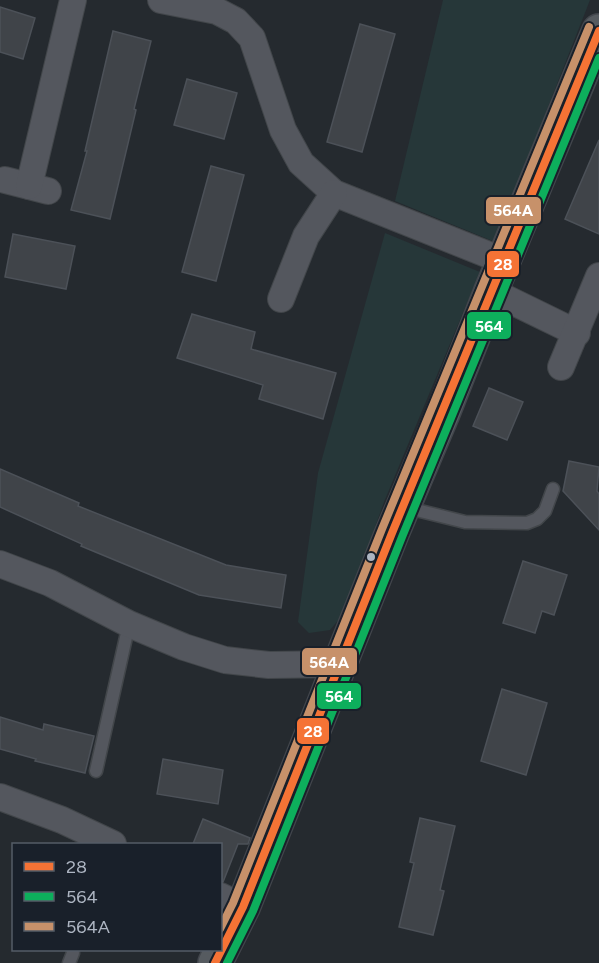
<svg xmlns="http://www.w3.org/2000/svg" width="599" height="963" font-family="Figtree,sans-serif">
<style>
.green{fill:#263739}
.building{fill:#404449;stroke:#4c5158;stroke-width:1.5}
.lines{fill:none;stroke-linecap:round;stroke-linejoin:round}
.service-casing{stroke:#42464a;stroke-width:15}
.minor-casing{stroke:#42464a;stroke-width:28}
.primary-casing{stroke:#42464c;stroke-width:36}
.service{stroke:#54575e;stroke-width:12}
.minor{stroke:#54575e;stroke-width:26}
.primary{stroke:#565b60;stroke-width:33}
.bus-1-casing{stroke:#19202a;stroke-width:12}
.bus-2-casing{stroke:#19202a;stroke-width:12}
.bus-3-casing{stroke:#19202a;stroke-width:12}
.bus-1{stroke:#f57335;stroke-width:8}
.bus-2{stroke:#0daf5c;stroke-width:8}
.bus-3{stroke:#c7916a;stroke-width:8}
.bus-dot{fill:#adb5c2;stroke:#19202a;stroke-width:2}
.line-badge{stroke:#19202a;stroke-width:2}
.badge-label{font-size:16px;text-anchor:middle;font-weight:bold;fill:#fff}
</style>
<rect width="100%" height="100%" fill="#252a2f"/>
<!-- green -->
<g class="green">
<path d="M443,0H590L495,242L395,201Z"/>
<path d="M385,233L480,272L384,502L344,613L330,630L309,633L298,622L318,473Z"/>
</g>
<!-- building -->
<g class="building">
<path d="M0,7L35,18L23,59L0,52Z"/>
<path d="M360,24L395,34L362,152L327,142Z"/>
<path d="M113,31L151,41L134,109L136,110L110,219L71,210L87,151H85Z"/>
<path d="M187,79L237,93L224,139L174,125Z"/>
<path d="M599,140V234L565,219Z"/>
<path d="M211,166L244,175L216,281L182,272Z"/>
<path d="M13,234L75,246L66,289L5,277Z"/>
<path d="M192,314L255,332L251,349L336,373L323,419L259,399L263,385L177,358Z"/>
<path d="M489,388L523,402L507,440L473,426Z"/>
<path d="M569,461L599,467L597,491L599,494V530L563,491Z"/>
<path d="M0,469L79,503L78,506L226,565L286,575L281,608L199,595L81,546L82,544L0,507Z"/>
<path d="M523,561L567,575L554,615L542,611L535,633L503,623Z"/>
<path d="M502,689L547,703L526,775L481,761Z"/>
<path d="M0,717L43,730L44,724L94,736L85,773L35,761L36,759L0,749Z"/>
<path d="M163,759L223,770L218,804L157,794Z"/>
<path d="M420,818L455,826L440,890L444,891L433,935L399,927L414,863L410,862Z"/>
<path d="M203,819L250,838L248,844H238L223,882L220,881V844H193Z"/>
</g>
<g class="lines">
<!-- service casing -->
<g class="service-casing">
<g id="service">
<path d="M404,507L465,522L527,523L537,519L545,511L553,489"/>
<path d="M96,771L129,624"/>
<path d="M69,963L73,953"/>
</g>
</g>
<!-- minor casing -->
<g class="minor-casing">
<g id="minor">
<path d="M161,0L217,11L236,21L252,38L283,130L301,163L334,193L504,261"/>
<path d="M5,180L48,191"/>
<path d="M29,186L73,0"/>
<path d="M491,291L577,333"/>
<path d="M281,299L306,236L334,193"/>
<path d="M561,367L599,276"/>
<path d="M0,564L50,583L129,624L184,647L225,660L269,665L340,664"/>
<path d="M0,797L62,820L113,844"/>
<path d="M220,896L243,907"/>
</g>
</g>
<!-- primary casing -->
<g class="primary-casing">
<path id="primary" d="M215,963L243,907L392,533L443,413L491,291L599,31"/>
</g>
<!-- service -->
<use href="#service" class="service"/>
<!-- minor -->
<use href="#minor" class="minor"/>
<!-- primary -->
<use href="#primary" class="primary"/>
<!-- bus-1 casing -->
<g class="bus-1-casing">
<path id="bus-1" d="M215,963L243,907L392,533L599,31"/>
</g>
<!-- bus-2 casing -->
<g class="bus-2-casing">
<path id="bus-2" d="M227,963L253,911L402,537L599,58"/>
</g>
<!-- bus-3 casing -->
<g class="bus-3-casing">
<path id="bus-3" d="M220,929L233,903L382,529L589,27"/>
</g>
<!-- bus-1 -->
<use href="#bus-1" class="bus-1"/>
<!-- bus-2 -->
<use href="#bus-2" class="bus-2"/>
<!-- bus-3 -->
<use href="#bus-3" class="bus-3"/>
</g>
<!-- markers -->
<circle class="bus-dot" cx="371" cy="557" r="5"/>
<g class="line-badge">
<rect x="485" y="196" width="57" height="29" rx="6" fill="#c7916a"/>
<rect x="486" y="250" width="34" height="28" rx="6" fill="#f57335"/>
<rect x="466" y="311" width="46" height="29" rx="6" fill="#0daf5c"/>
<rect x="301" y="647" width="57" height="29" rx="6" fill="#c7916a"/>
<rect x="316" y="682" width="46" height="28" rx="6" fill="#0daf5c"/>
<rect x="296" y="717" width="34" height="28" rx="6" fill="#f57335"/>
</g>
<g class="badge-label">
<text x="513" y="216">564A</text>
<text x="503" y="270">28</text>
<text x="489" y="332">564</text>
<text x="329" y="668">564A</text>
<text x="339" y="702">564</text>
<text x="313" y="737">28</text>
</g>
<!-- legend -->
<rect x="12" y="843" width="210" height="108" fill="#19202a" stroke="#545c67" stroke-width="1.5"/>
<rect x="24" y="862" width="30" height="9" fill="#f57335" stroke="#545c67" stroke-width="1.5"/>
<text x="66" y="873" font-size="18" fill="#adb5c2">28</text>
<rect x="24" y="892" width="30" height="9" fill="#0daf5c" stroke="#545c67" stroke-width="1.5"/>
<text x="66" y="903" font-size="18" fill="#adb5c2">564</text>
<rect x="24" y="922" width="30" height="9" fill="#c7916a" stroke="#545c67" stroke-width="1.5"/>
<text x="66" y="933" font-size="18" fill="#adb5c2">564A</text>
</svg>
